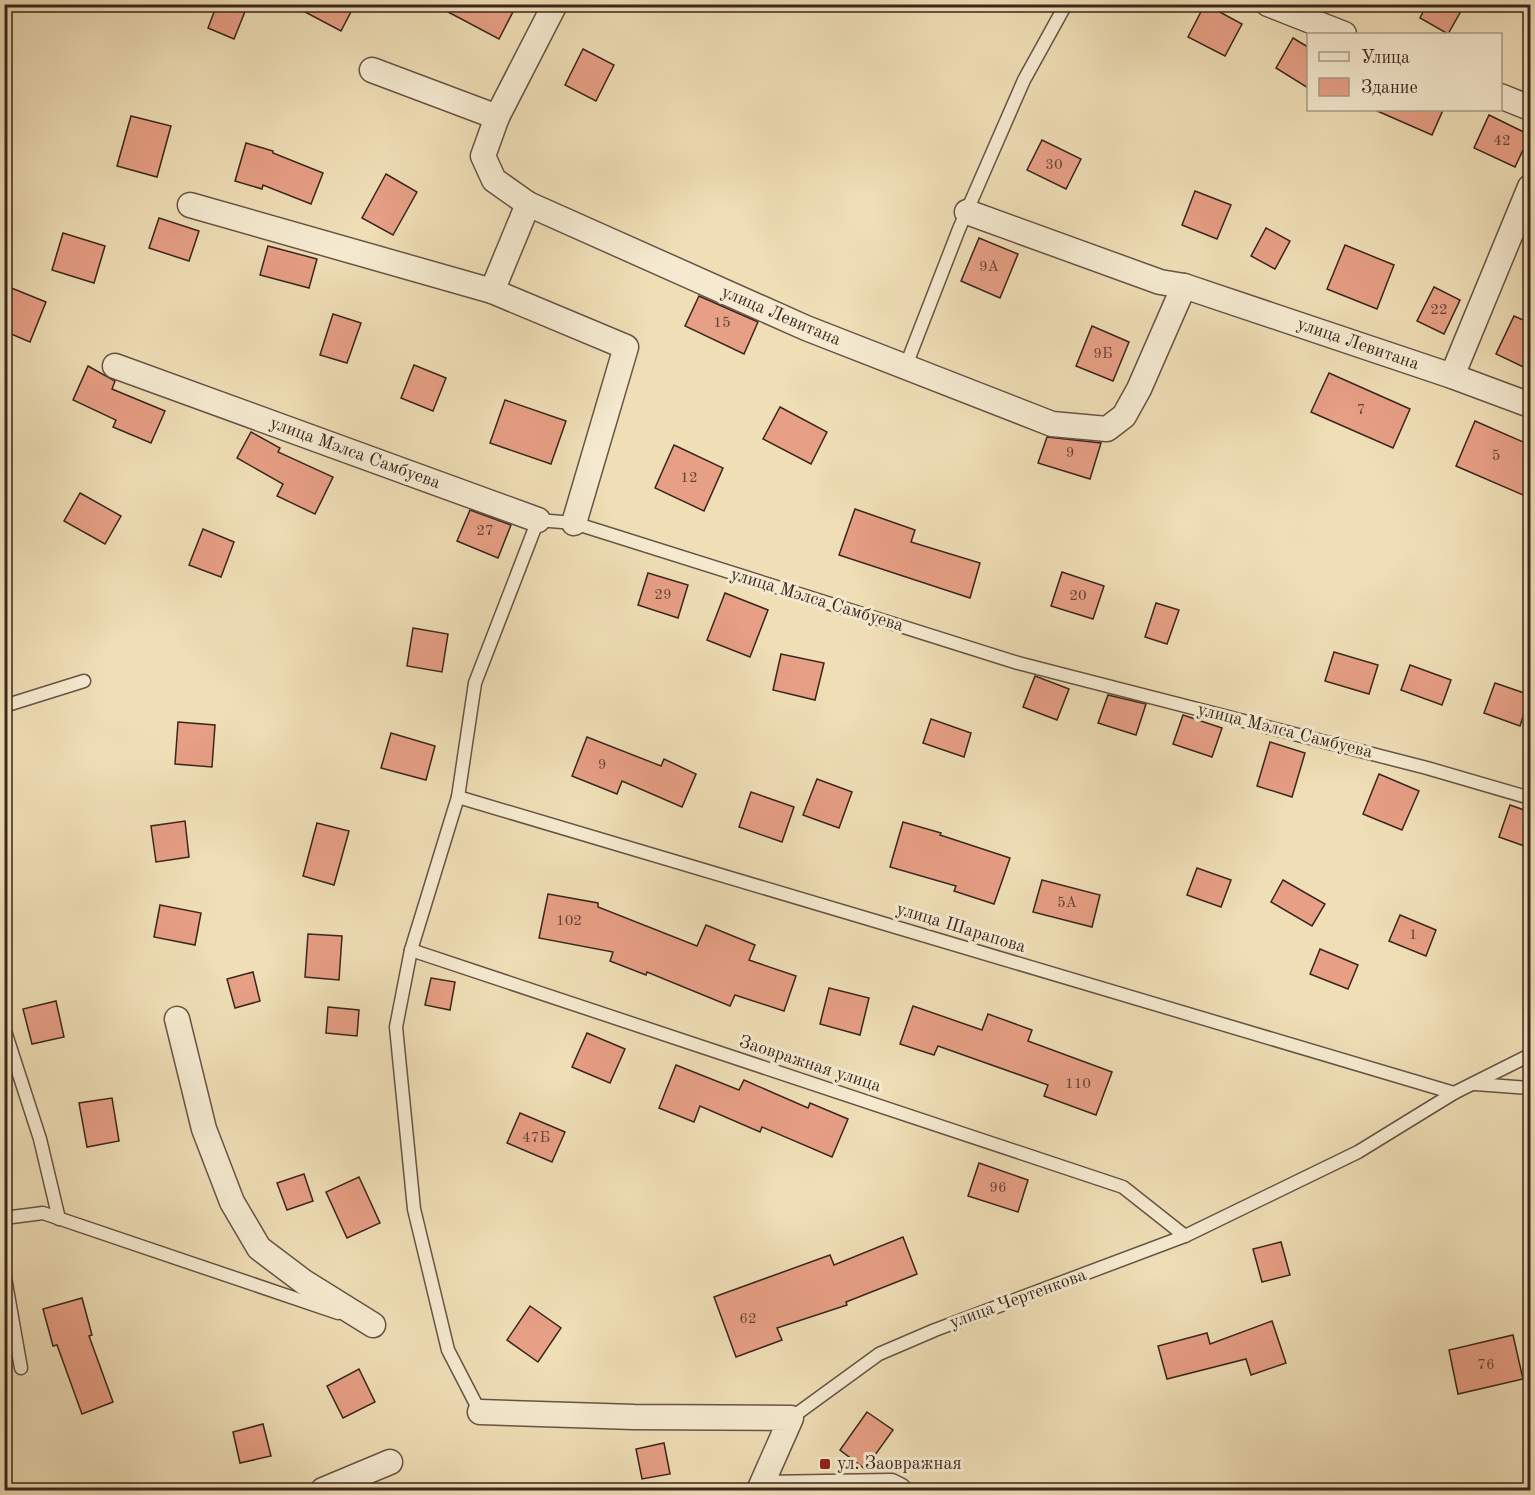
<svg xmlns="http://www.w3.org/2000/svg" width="1535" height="1495" font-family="'Old Standard TT',serif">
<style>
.building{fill:#e79f85;stroke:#3a261e;stroke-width:1.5}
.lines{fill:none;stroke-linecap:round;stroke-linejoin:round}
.service-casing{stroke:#675444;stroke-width:15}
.minor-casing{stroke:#675444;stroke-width:27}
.service{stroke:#f5ead0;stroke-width:12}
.minor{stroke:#f5ead0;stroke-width:24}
.poi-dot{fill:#8f2418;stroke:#f5ead0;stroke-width:2}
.labels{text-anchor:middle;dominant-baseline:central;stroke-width:6;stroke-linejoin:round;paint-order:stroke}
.number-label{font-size:15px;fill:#654438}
.street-label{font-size:18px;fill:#3a261e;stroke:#f5ead0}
.poi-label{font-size:18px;fill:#3a261e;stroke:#f5ead0;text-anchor:start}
</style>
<rect width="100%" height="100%" fill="#efdeb6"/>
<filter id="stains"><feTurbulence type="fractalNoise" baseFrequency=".00333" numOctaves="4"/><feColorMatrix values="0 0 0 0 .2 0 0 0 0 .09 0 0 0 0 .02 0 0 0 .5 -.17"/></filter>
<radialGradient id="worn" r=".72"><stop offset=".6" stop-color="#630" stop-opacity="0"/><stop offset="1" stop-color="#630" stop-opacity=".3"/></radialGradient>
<!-- building -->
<g class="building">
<path d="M217,4H248L234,39L208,28Z"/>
<path d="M290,4H355L341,31Z"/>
<path d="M433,4H517L499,39Z"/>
<path d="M1205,4L1242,24L1225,56L1188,37Z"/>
<path d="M1427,4H1465L1448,34L1420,18Z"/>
<path d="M1293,38L1308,47V88L1276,68Z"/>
<path d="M583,49L614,65L596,101L565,85Z"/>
<path d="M1375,110H1443L1432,135Z"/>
<path d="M1489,115L1530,135L1515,167L1474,148Z"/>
<path d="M131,116L171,126L157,177L117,166Z"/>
<path d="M1042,140L1081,159L1066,189L1027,170Z"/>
<path d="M246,143L273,151V153L323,173L311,204L263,185L262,189L235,181Z"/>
<path d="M386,174L417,192L393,235L362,218Z"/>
<path d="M1195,191L1231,205L1217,239L1182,225Z"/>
<path d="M159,218L199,231L189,261L149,248Z"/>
<path d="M1266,228L1290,241L1275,269L1251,256Z"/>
<path d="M63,233L105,246L94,283L52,270Z"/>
<path d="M979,238L1018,254L1000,298L961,281Z"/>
<path d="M1345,245L1394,265L1377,309L1327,289Z"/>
<path d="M268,246L317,259L309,288L260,275Z"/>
<path d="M4,285L46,302L30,342L4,331Z"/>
<path d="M1434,287L1460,300L1444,334L1417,321Z"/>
<path d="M699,296L758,322L744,354L685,326Z"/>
<path d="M333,314L361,323L347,363L320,355Z"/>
<path d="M1514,316L1530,323V370L1496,354Z"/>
<path d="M1092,326L1129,342L1113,381L1076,366Z"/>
<path d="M414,365L446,378L433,411L401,398Z"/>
<path d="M88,366L115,381L112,389L165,411L151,443L113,427L116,420L73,400Z"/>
<path d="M1329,373L1410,409L1393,448L1311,412Z"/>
<path d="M505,400L566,421L551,464L490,443Z"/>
<path d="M780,407L827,432L811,464L763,439Z"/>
<path d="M1475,421L1530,445V498L1456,466Z"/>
<path d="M251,432L280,448L278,452L333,477L315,514L277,496L283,484L237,458Z"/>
<path d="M1047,437L1101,443L1090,479L1038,463Z"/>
<path d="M674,445L723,468L704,511L655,488Z"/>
<path d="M80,493L121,516L105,544L64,521Z"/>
<path d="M855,509L915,530L911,542L980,563L970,598L839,555Z"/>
<path d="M470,510L511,525L498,558L457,541Z"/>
<path d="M203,529L234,542L221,577L189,565Z"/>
<path d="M1062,572L1104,586L1093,619L1051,606Z"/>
<path d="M648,573L688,585L678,618L638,605Z"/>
<path d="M725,593L768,610L750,657L707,640Z"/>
<path d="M1156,603L1179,610L1167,644L1145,637Z"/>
<path d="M413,628L448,634L442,672L407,666Z"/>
<path d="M1334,652L1378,665L1369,694L1325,681Z"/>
<path d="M781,654L824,663L815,700L773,690Z"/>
<path d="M1410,665L1451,680L1442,705L1401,690Z"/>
<path d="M1035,676L1069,689L1057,720L1023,707Z"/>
<path d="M1495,683L1530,695L1520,726L1484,713Z"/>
<path d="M1108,695L1146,704L1136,735L1098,723Z"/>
<path d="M1183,715L1222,728L1212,757L1173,744Z"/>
<path d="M931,719L971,733L964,757L923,743Z"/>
<path d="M178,722L215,725L212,767L175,764Z"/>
<path d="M391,733L435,746L426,780L381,768Z"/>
<path d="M587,737L661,766L664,759L696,774L682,807L622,781L617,794L572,776Z"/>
<path d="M1270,742L1305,753L1292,797L1257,786Z"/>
<path d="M1379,774L1419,791L1402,830L1363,814Z"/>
<path d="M817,779L852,792L839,828L803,815Z"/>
<path d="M751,792L794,807L782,842L739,827Z"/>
<path d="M1510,805L1530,812V848L1499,837Z"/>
<path d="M185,821L189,857L156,862L151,826Z"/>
<path d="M903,822L941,833L940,835L1010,858L994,904L954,891L956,886L890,867Z"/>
<path d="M317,823L349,831L334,885L303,876Z"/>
<path d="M1197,868L1231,880L1221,907L1187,895Z"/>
<path d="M1042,880L1100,895L1092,927L1033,912Z"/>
<path d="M1283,880L1325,904L1312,926L1271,902Z"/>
<path d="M548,894L598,903V907L697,946L706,925L755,945L749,960L796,976L784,1011L735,995L730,1006L647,972L646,975L610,961L613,952L539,938Z"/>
<path d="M160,905L201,913L195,945L154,937Z"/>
<path d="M1400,915L1436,930L1426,956L1389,941Z"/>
<path d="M308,934L342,936L339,980L305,977Z"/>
<path d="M1320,949L1358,965L1348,989L1310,974Z"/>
<path d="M253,972L260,1001L235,1008L227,979Z"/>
<path d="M431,978L455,982L450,1010L425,1005Z"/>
<path d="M829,988L869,998L860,1035L820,1024Z"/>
<path d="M56,1001L64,1037L32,1044L23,1009Z"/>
<path d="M913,1006L982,1030L988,1014L1032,1030L1028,1041L1112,1072L1096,1115L1044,1096L1048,1085L938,1046L934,1055L900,1044Z"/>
<path d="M328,1007L359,1010L357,1036L326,1033Z"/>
<path d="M587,1033L625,1049L610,1083L572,1067Z"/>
<path d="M676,1065L739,1090L744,1080L808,1108L810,1103L848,1119L832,1157L762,1127L760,1132L700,1106L694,1122L659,1108Z"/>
<path d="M112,1098L119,1141L87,1147L79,1103Z"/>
<path d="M520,1113L565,1132L552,1162L507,1143Z"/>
<path d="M979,1163L1028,1180L1018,1212L968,1196Z"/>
<path d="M304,1174L313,1201L287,1210L277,1183Z"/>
<path d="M359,1177L380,1223L347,1238L326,1192Z"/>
<path d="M903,1237L917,1274L846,1302L847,1305L777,1328L782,1340L736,1357L714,1297L830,1255L834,1265Z"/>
<path d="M1281,1242L1290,1275L1262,1282L1253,1249Z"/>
<path d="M82,1298L92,1335L89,1336L113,1402L82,1414L57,1345L53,1346L43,1309Z"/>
<path d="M530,1306L561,1328L538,1362L507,1340Z"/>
<path d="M1272,1321L1286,1363L1251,1375L1246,1359L1167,1379L1158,1346L1207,1333L1210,1344Z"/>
<path d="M1513,1335L1523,1379L1458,1394L1449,1350Z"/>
<path d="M359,1369L375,1402L343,1418L327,1386Z"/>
<path d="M867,1412L893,1430L865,1469L840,1450Z"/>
<path d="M263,1424L271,1456L240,1463L233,1432Z"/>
<path d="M664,1443L670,1474L642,1479L636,1449Z"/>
</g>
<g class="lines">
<!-- service casing -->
<g class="service-casing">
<g id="service">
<path d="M905,368L959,229L1024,80L1066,4"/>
<path d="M4,706L84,681"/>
<path d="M458,797L1454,1093"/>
<path d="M411,950L1123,1187L1185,1236"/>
<path d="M4,1028L40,1139L59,1219"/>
<path d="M1475,1084L1530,1088"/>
<path d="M4,1218L43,1213L338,1313"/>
<path d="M4,1272L21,1368"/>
<path d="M480,1412L448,1350L414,1209L396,1027L411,950L458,797L475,683L538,520L574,523L1018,663L1427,768L1530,798"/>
<path d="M791,1418L879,1354L935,1330L1185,1236L1358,1152L1454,1093L1530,1055"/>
</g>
</g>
<!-- minor casing -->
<g class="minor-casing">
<g id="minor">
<path d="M555,4L497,117L483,156L494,180L528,204L806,328L1052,424L1107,429L1124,416L1139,389L1184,286"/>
<path d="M1268,4L1344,34"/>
<path d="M372,70L497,117"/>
<path d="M1500,96L1530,108"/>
<path d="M190,205L492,291L626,347L574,523"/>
<path d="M967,212L1160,282L1184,286L1452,376L1530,405"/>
<path d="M492,291L528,204"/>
<path d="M115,366L538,520"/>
<path d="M1452,376L1530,187"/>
<path d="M177,1019L204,1129L232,1202L259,1248L304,1282L373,1325"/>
<path d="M480,1412L634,1417L791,1418L760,1488L891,1486L899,1490"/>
<path d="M323,1490L390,1462"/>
</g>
</g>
<!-- service -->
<use href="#service" class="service"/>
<!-- minor -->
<use href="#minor" class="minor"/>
</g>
<!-- markers -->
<rect class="poi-dot" x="819" y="1458" width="12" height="12" rx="3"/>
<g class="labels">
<!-- number labels -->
<g class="number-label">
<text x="1502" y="141">42</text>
<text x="1054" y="165">30</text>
<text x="989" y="267">9А</text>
<text x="1439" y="310">22</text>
<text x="722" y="323">15</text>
<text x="1103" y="354">9Б</text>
<text x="1361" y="410">7</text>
<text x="1070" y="453">9</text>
<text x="1496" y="456">5</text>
<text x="689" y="478">12</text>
<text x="485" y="531">27</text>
<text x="663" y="595">29</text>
<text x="1078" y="596">20</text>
<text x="602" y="765">9</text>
<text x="1067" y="903">5А</text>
<text x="569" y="921">102</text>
<text x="1413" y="935">1</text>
<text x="1078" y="1084">110</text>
<text x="536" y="1138">47Б</text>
<text x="998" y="1188">96</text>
<text x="748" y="1319">62</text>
<text x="1486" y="1365">76</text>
</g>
<!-- street labels -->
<g class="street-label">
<text transform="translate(781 316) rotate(23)">улица Левитана</text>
<text transform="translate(1358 344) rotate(19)">улица Левитана</text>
<text transform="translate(355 453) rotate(20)">улица Мэлса Самбуева</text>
<text transform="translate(817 600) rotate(17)">улица Мэлса Самбуева</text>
<text transform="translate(1285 731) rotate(14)">улица Мэлса Самбуева</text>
<text transform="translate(961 928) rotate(17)">улица Шарапова</text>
<text transform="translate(810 1064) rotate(18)">Заовражная улица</text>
<text transform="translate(1018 1299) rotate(-20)">улица Чертенкова</text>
</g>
<!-- poi labels -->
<g class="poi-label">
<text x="837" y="1464">ул. Заовражная</text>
</g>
</g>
<!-- margin -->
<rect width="1535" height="1495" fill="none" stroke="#efdeb6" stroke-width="24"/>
<rect x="6" y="6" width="1523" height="1483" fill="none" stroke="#3a261e" stroke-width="3"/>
<rect x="12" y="12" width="1511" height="1471" fill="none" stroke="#3a261e" stroke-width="1.5"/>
<!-- legend -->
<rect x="1307" y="33" width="195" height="78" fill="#f5ead0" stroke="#aa9c89" stroke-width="1.5"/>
<rect x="1319" y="52" width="30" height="9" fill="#f5ead0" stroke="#aa9c89" stroke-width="1.5"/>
<text x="1361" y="63" font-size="18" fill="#3a261e">Улица</text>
<rect x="1319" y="78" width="30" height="18" fill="#e79f85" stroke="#aa9c89" stroke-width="1.5"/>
<text x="1361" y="93" font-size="18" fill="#3a261e">Здание</text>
<rect width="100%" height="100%" filter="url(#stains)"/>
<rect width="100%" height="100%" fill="url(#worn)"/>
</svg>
